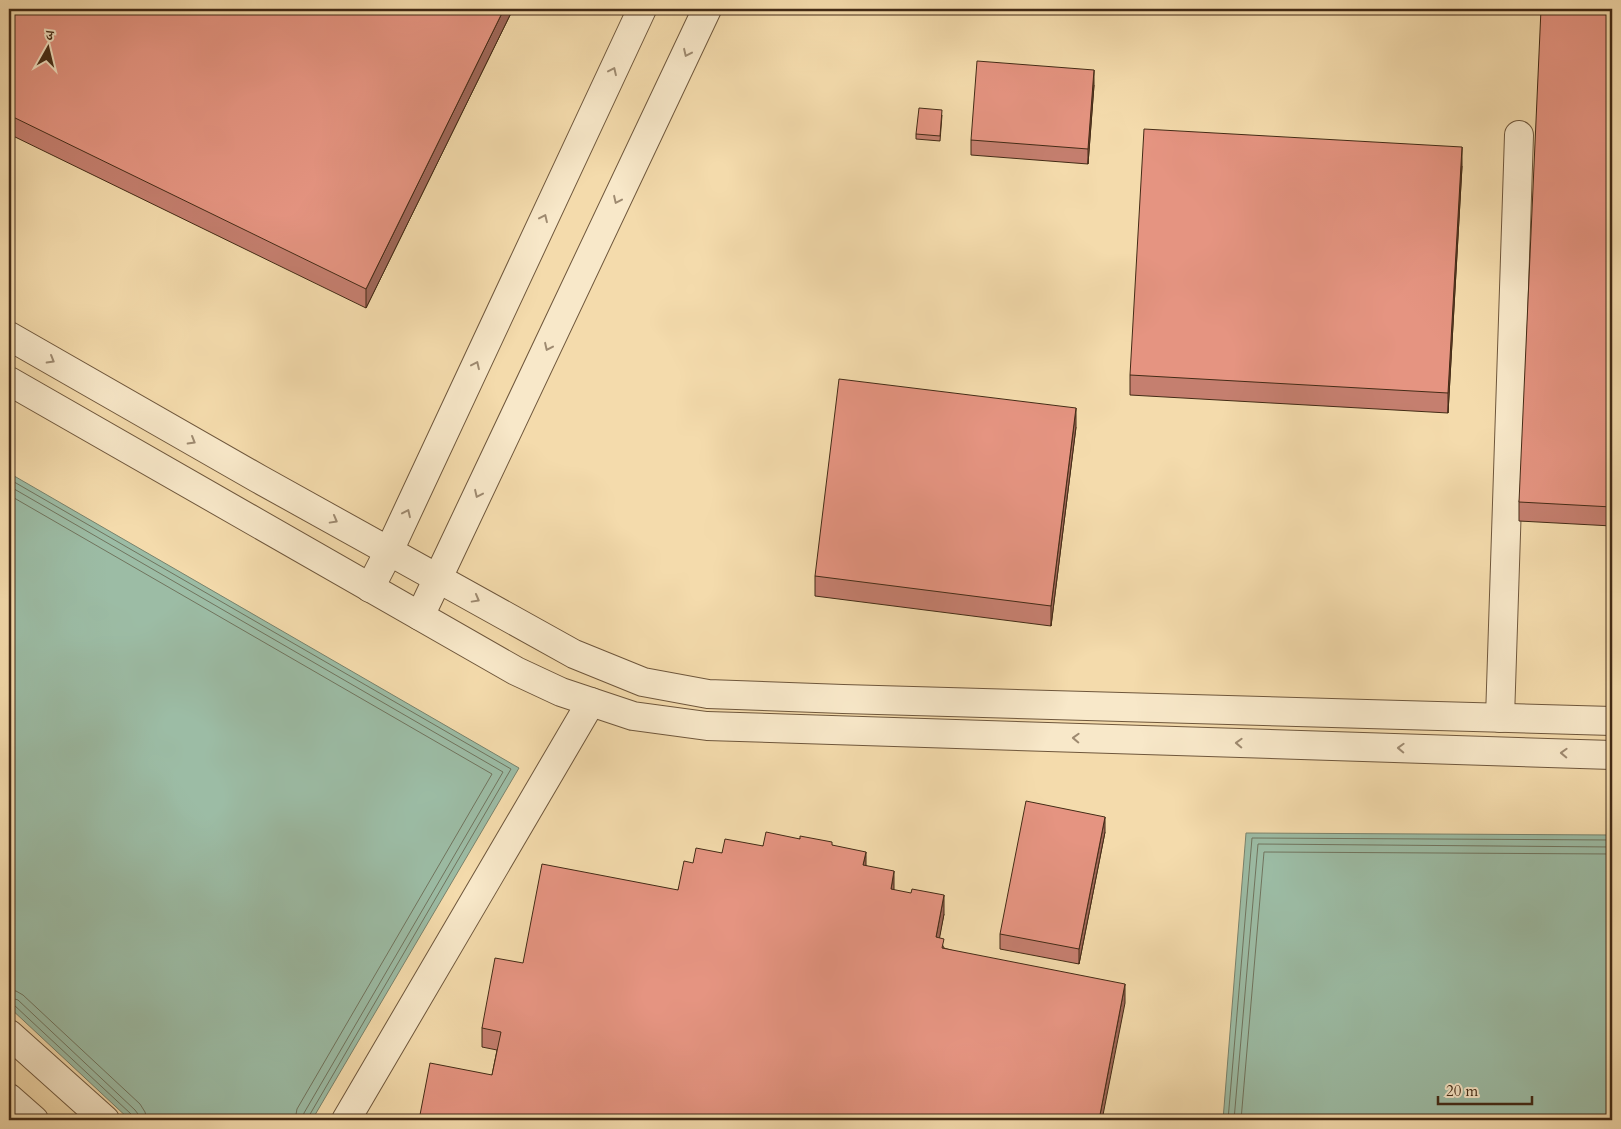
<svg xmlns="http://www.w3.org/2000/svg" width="1621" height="1129" font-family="Cardo,'Noto Serif Devanagari',serif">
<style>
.water{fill:#9cbca5;stroke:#78826c}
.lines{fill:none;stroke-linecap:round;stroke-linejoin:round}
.shore{stroke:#70745e;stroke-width:1}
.minor-casing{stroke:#6f573c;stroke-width:30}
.minor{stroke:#f8e8c9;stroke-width:28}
.wall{fill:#c57f6f;stroke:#432b16}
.shaded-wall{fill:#a0685a;stroke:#432b16}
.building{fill:#e59481;stroke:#432b16}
.oneway{stroke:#9e8a70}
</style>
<rect width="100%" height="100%" fill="#f4dbac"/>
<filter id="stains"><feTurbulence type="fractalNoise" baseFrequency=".004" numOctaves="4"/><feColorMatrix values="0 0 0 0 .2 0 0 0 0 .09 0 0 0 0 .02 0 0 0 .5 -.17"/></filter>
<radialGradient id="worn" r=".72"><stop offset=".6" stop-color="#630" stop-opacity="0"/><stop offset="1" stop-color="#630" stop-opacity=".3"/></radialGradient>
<!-- water -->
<g class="water">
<path d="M9,473L519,768L312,1120H130L9,1007Z"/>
<path d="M1246,833L1612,835V1120H1223Z"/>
</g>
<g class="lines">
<!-- shore -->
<g class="shore">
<path d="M9,479L511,769L309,1116L308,1120"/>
<path d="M9,486L503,772L304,1113L302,1120"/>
<path d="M9,495L492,774L297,1109L295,1120"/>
<path d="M9,990L16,991L23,995L140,1104L145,1112L147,1120"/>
<path d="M9,997L18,1000L135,1110L138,1114L139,1120"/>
<path d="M9,1004L14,1005L131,1114L133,1120"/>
<path d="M1228,1120L1252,838L1612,840"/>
<path d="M1234,1120L1258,844L1612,847"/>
<path d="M1241,1120L1264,852L1612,854"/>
</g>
<!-- minor casing -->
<g class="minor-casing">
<g id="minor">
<path d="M9,336L259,479L574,654L643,682L708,694L843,699L1612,721"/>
<path d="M9,381L516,671L561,692L633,716L707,726L1612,755"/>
<path d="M370,588L389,551L642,9"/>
<path d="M420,616L707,9"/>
<path d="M1500,718L1519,135"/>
<path d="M9,1034L105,1120"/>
<path d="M9,1098L34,1120"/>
<path d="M346,1120L591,702"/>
</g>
</g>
<!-- minor -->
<use href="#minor" class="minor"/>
</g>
<!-- wall -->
<g class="wall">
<path d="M9,9H513L366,308L9,134Z"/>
<path d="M1612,9V526L1519,521V502Z"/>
<path d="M1094,85L1088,164L971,155V140Z"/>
<path d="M942,115L940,141L916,139V134Z"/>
<path d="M1462,166L1448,413L1130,395V375Z"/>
<path d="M1076,427L1051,626L815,596V576Z"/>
<path d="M1105,832L1079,964L1000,949V934Z"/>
<path d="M800,839L832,845L866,865L894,890L944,914L939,938L944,948L1125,1003L492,1075L497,1050L482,1047V1028L523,963L678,890L693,863L722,853L763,846Z"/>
</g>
<!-- shaded-wall -->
<g class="shaded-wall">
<path d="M504,9H513L366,308V289Z"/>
<path d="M1094,70V85L1088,164V149Z"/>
<path d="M1462,147V166L1448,413V393Z"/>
<path d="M1076,408V427L1051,626V606Z"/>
<path d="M1105,817V832L1079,964V949Z"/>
<path d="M866,852V871L863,865Z"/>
<path d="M894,871V890L891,889Z"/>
<path d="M944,895V914L936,957V937Z"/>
<path d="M1125,984V1003L1102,1120H1099Z"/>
</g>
<!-- building -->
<g class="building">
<path d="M9,9H504L366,289L9,115Z"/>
<path d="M1541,9H1612V507L1519,502Z"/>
<path d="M977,61L1094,70L1088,149L971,140Z"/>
<path d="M919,108L942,110L940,136L916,134Z"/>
<path d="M1144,129L1462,147L1448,393L1130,375Z"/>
<path d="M839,379L1076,408L1051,606L815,576Z"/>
<path d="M1026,801L1105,817L1079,949L1000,934Z"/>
<path d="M766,832L800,839V836L832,842V845L866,852L863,865L894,871L891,889L911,893L912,889L944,895L936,937L944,939L942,948L1125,984L1099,1120H419L430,1063L492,1075L501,1032L482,1028L495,958L523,963L542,864L678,890L684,861L693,863L696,848L722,853L725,839L763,846Z"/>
</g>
<!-- one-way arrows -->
<defs><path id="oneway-chevron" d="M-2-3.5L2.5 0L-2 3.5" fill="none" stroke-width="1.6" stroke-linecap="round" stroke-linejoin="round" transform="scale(1.25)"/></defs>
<g class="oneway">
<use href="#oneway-chevron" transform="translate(687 53) rotate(115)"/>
<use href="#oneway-chevron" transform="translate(613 71) rotate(-65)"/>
<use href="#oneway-chevron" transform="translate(617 200) rotate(115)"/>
<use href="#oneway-chevron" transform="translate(544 218) rotate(-65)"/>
<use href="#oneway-chevron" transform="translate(548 347) rotate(115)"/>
<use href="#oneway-chevron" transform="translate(51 360) rotate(30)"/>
<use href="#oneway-chevron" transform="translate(476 365) rotate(-65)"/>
<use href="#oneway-chevron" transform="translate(192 441) rotate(30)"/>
<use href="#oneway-chevron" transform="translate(478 494) rotate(115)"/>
<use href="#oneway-chevron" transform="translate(407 513) rotate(-65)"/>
<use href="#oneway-chevron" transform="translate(334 520) rotate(29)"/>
<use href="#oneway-chevron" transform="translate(476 599) rotate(29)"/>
<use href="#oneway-chevron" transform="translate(1076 738) rotate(-178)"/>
<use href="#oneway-chevron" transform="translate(1239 743) rotate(-178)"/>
<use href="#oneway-chevron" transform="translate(1401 748) rotate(-178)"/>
<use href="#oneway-chevron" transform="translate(1564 753) rotate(-178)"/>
</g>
<!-- margin -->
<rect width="1621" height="1129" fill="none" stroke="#f4dbac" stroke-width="30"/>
<rect x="10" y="10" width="1601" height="1109" fill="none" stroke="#432b16" stroke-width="2.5"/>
<rect x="15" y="15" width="1591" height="1099" fill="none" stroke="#432b16"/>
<!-- north arrow -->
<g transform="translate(48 48) rotate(8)" stroke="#f8e8c9" stroke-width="4" paint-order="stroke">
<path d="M0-4L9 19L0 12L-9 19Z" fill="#432b16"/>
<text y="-8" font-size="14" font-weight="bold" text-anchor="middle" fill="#432b16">उ</text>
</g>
<!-- scale -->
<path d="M1438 1096v8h94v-8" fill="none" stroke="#432b16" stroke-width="2.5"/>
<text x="1446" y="1096" font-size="15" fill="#432b16" stroke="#f8e8c9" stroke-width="4" paint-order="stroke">20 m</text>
<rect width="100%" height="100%" filter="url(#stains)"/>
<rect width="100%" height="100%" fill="url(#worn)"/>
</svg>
